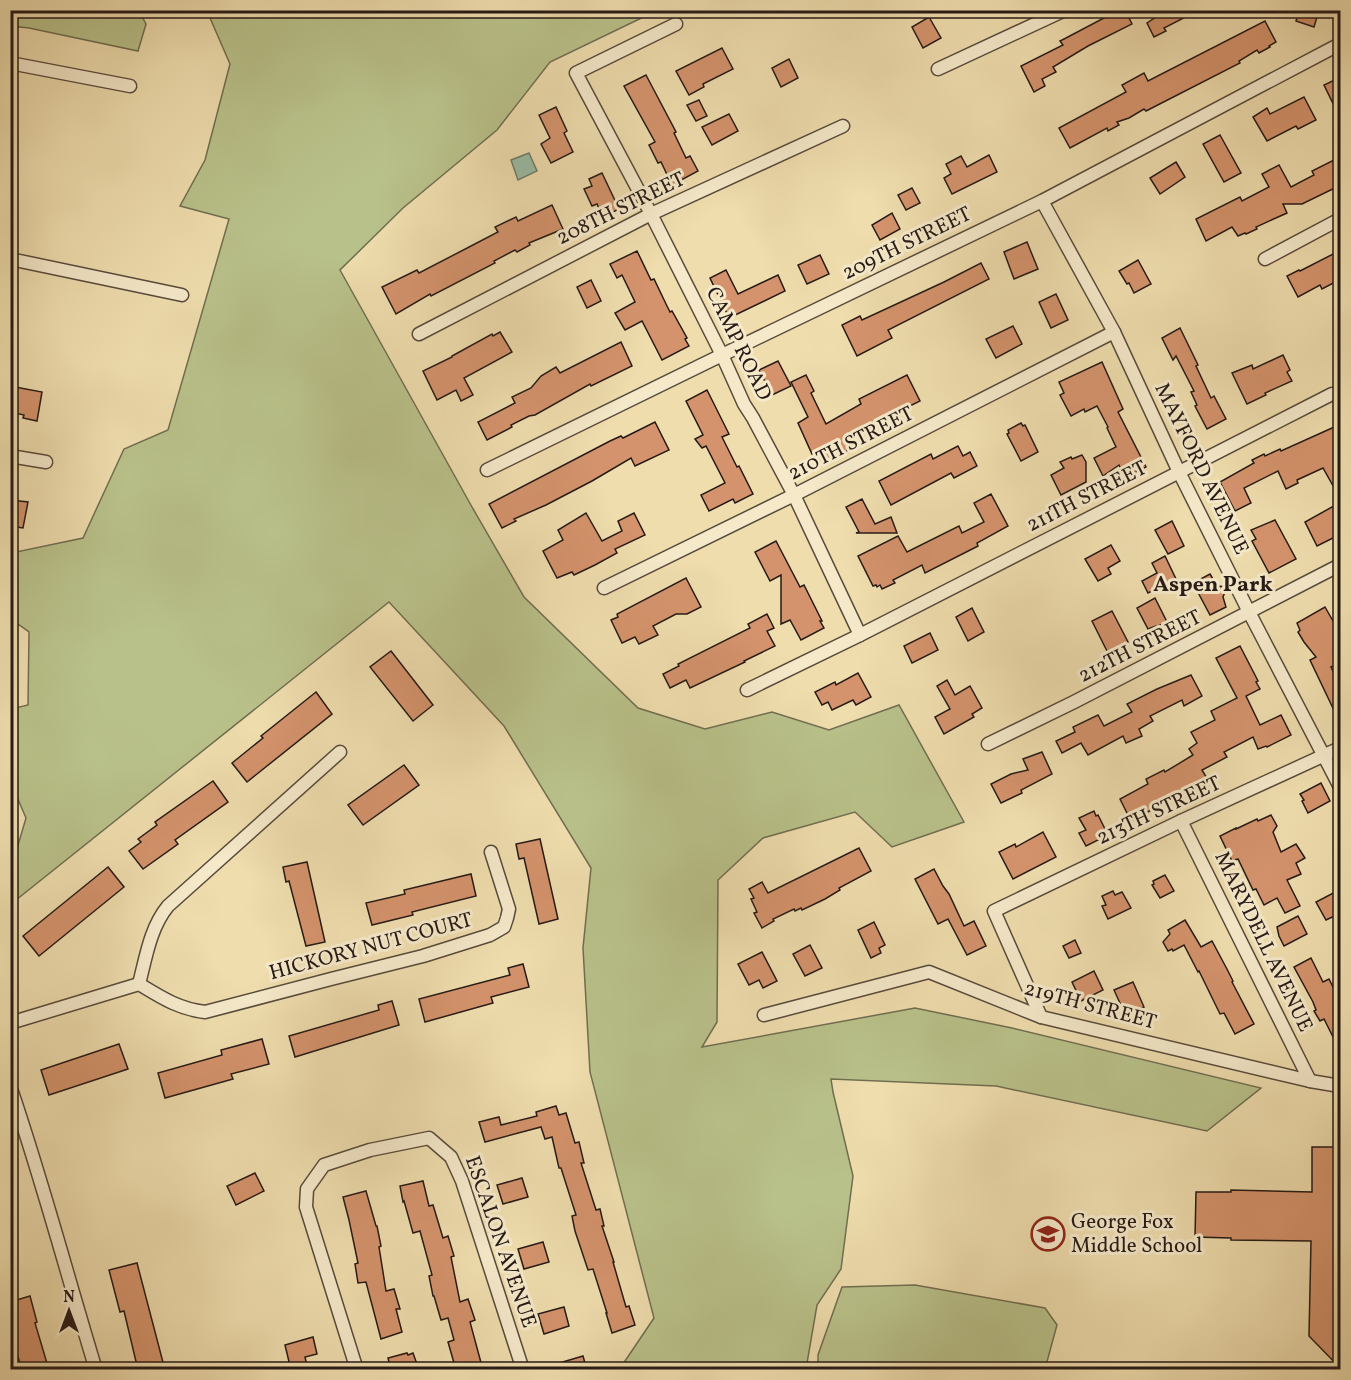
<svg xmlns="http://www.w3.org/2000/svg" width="1351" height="1380" font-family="Vollkorn,serif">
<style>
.green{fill:#b9c18a;stroke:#706e50;stroke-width:1.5}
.water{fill:#9bbda5;stroke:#6c7c6c;stroke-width:1.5}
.building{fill:#d4936c;stroke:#261a16;stroke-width:1.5}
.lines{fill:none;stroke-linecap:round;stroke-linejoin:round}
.street-casing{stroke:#584b3c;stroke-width:15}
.street{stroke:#f5e9ca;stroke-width:12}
.labels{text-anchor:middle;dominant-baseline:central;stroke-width:6;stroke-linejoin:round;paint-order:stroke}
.street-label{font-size:21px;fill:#261a16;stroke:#f5e9ca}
.poi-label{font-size:21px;fill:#261a16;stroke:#f5e9ca;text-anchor:start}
.neighbourhood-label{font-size:22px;font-weight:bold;fill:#261a16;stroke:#f5e9ca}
</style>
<rect width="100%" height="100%" fill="#efddae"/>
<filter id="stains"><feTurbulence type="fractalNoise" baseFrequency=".00333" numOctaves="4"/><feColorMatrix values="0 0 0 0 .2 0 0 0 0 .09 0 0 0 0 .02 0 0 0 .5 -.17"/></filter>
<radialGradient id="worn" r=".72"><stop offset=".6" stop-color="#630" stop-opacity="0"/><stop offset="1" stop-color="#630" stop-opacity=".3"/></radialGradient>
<!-- green -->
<g class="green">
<path d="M10,11H139L146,24L138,51L29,28L11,26Z"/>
<path d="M207,11H656L550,62L497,130L403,208L340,270L472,507L524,597L638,708L705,729L772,712L829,730L899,705L964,822L892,847L855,812L763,838L718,880L717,1022L702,1047L915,1008L1012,1028L1261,1088L1207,1131L996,1086L831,1079L833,1092L853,1176L841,1269L817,1305L806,1369H624L623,1364L654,1318L590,1072L583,948L591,868L504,726L389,602L11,904V869L26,818L11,783V709L28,705L29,632L11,619V553L83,538L124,449L168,430L229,219L180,206L205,160L230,64Z"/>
<path d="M915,1285L1045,1308L1057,1325L1045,1369H818V1355L842,1287Z"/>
</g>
<!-- water -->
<path class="water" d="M529,153L537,171L518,180L511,160Z"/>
<!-- building -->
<g class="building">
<path d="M1119,10H1125L1132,24L1088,46L1053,67L1056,72L1042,79L1045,86L1034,92L1021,66L1063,45L1060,41L1066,38Z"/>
<path d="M1153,10H1199L1164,28L1166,31L1154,37L1147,23L1156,17Z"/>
<path d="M1299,10H1319L1314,27L1296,21Z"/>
<path d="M929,17L941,38L923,48L912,27Z"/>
<path d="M1265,21L1276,42L1269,46L1270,47L1259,53L1257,50L1239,61L1240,63L1146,111L1144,109L1129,118L1117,122L1119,125L1108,131L1107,128L1070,148L1059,128L1126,92L1122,85L1144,73L1148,81Z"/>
<path d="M722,48L733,69L703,84L704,87L689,95L676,71Z"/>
<path d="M789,59L798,78L781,87L772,68Z"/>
<path d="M646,75L676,132L674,133L686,158L690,156L698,171L672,185L661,162L658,163L649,145L655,142L624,86Z"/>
<path d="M1341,77V120L1324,85Z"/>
<path d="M1304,97L1316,120L1298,129L1296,126L1267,141L1253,117L1267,108L1270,114Z"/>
<path d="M699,100L707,116L696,121L687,105Z"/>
<path d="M556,107L567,131L564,133L573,152L551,163L541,144L550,138L539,115Z"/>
<path d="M729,114L738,131L712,145L702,127Z"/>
<path d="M1220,135L1241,173L1224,182L1203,144Z"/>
<path d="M989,155L997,172L952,194L944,178L951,174L946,164L961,156L967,167Z"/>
<path d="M1336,159L1341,168V185L1302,204H1283L1287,213L1256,227L1257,229L1246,234L1245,233L1238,236L1232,227L1206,241L1196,219L1240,197L1242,201L1269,187L1262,174L1279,165L1291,187L1314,175L1312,171Z"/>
<path d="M1176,162L1185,177L1160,194L1150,178Z"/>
<path d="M602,173L619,209L603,217L597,204L592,206L584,189L592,186L589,179Z"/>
<path d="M912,188L920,203L906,210L898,195Z"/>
<path d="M552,205L563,229L529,243L530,245L517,252L515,250L494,261L495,263L431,296L430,294L396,314L382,287L417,270L419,273L471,246L498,232L495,227L516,217L518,221Z"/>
<path d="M892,213L900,229L880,240L872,225Z"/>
<path d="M1027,242L1038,269L1014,279L1004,252Z"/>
<path d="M1341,250V279L1322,289L1320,285L1298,297L1287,276L1299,270L1300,271Z"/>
<path d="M637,251L651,280L654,279L667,306L670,312L672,311L687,338L685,339L689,346L662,360L642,321L625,330L615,313L635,302L622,275L617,278L610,264Z"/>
<path d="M820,255L829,274L807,284L798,265Z"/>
<path d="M1138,260L1151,284L1134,293L1129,283L1127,284L1119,271Z"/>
<path d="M981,263L989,279L888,330L892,338L857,356L842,325L860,316L862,320L944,282Z"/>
<path d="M726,270L738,294L778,275L785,291L729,318L710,278Z"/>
<path d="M591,280L601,301L587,308L577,287Z"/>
<path d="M1056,294L1068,320L1051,328L1039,302Z"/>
<path d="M1013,326L1022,344L996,358L986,339Z"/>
<path d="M1180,328L1198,365L1196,366L1211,398L1214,396L1226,419L1207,429L1195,406L1197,405L1191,392L1194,391L1176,356L1173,360L1162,338Z"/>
<path d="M500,332L512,352L464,378L473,395L461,401L456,390L437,400L423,371L452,357V356L492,334L493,336Z"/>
<path d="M621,342L632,366L591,386L590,384L535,415L529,416L511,425L512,427L487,440L478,422L515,403L512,397L531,388L541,376L556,367L560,373Z"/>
<path d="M1283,355L1290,370L1287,372L1292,381L1265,393L1266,395L1247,404L1232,373L1252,365L1253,369Z"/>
<path d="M778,361L791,386L772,395L759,370Z"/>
<path d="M1102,362L1123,409L1118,412L1146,467L1125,478L1119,465L1103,476L1094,458L1116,447L1107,428L1108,427L1097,406L1085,412L1084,409L1071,416L1060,395L1064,393L1059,382Z"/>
<path d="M806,375L814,391L811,393L826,424L861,404L859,399L907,375L920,401L872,425L871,423L846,437L851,449L821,464L815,453L812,454L798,423L808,417L791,382Z"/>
<path d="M10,386L42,392L37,421L23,418L24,415L10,412Z"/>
<path d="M707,390L729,434L722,437L737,467L739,466L753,494L735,503L733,499L709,511L701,495L725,483L706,446L702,448L695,439L703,435L686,401Z"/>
<path d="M655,422L669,450L635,466L631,458L592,481L546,505L514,519L516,521L502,528L489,504L610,441L621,436L623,438Z"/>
<path d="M1021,423L1023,426L1025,425L1038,452L1021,461L1007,434L1009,433L1008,430Z"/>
<path d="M1341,424V500L1323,468L1297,480L1298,483L1286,489L1278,471L1244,488L1251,503L1235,511L1220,482L1254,463L1252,460L1264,454L1265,456L1280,449L1281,451Z"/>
<path d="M958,446L963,456L970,452L977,466L954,478L951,473L891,505L879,481L931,454L933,459Z"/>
<path d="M1082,455L1086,462V482L1061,495L1051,475L1064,468L1060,462L1071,457L1072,459Z"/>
<path d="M991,494L1008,526L977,543L978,546L925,573L922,565L893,580L895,583L882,589L880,585L877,587L876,585L873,586L858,556L898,536L907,552L959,526L962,533L984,522L974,503Z"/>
<path d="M862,499L875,524L891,517L897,533H856L859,532L846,507Z"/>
<path d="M10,500L28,502L23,528L10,526Z"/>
<path d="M1341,502V534L1317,546L1305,522Z"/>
<path d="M586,513L602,541L622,531L618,521L634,513L645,535L615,549L617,553L595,565L574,575L572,572L557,578L543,551L563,540L558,530Z"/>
<path d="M1275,520L1296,559L1269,573L1252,541L1256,539L1251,530Z"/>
<path d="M1172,521L1184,546L1168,554L1155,530Z"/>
<path d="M776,541L800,587L804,585L822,621H820L824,628L801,640L790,620L781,624V575L770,581L755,552Z"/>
<path d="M1111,545L1120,561L1108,568L1111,574L1098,581L1085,559Z"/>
<path d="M1165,556L1176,579L1148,593L1142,581L1157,573L1152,563Z"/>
<path d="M1210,574L1217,586L1227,587L1223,597L1226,607L1210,615L1193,583Z"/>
<path d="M686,578L701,607L687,614H676L653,626L658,635L639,644L635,637L622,643L611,620L618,617L617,614Z"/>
<path d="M1155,598L1167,622L1156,627V626L1148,629L1137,608Z"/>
<path d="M1325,607L1337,628L1341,627V663L1331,667L1341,688V725L1310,660L1316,657L1304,642L1298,632L1300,630L1297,623Z"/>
<path d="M972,608L984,632L968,641L956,617Z"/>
<path d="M1112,611L1128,642L1108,653L1092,621Z"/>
<path d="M767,614L774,628L767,631L775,646L744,661L745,662L690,688L686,680L670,688L663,674L679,666L678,664L750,628L748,624Z"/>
<path d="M930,633L938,650L912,663L904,646Z"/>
<path d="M1240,646L1258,681L1256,682L1260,689L1246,696L1260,725L1281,715L1291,735L1267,747L1266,746L1258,749L1253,737L1224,752L1227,757L1202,770L1208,780L1131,821L1120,799L1148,784L1146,779L1164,770L1165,772L1193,755L1189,749L1197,743L1191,732L1215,720L1211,711L1237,698L1216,658Z"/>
<path d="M391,651L433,705L413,721L370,667Z"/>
<path d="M858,673L871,697L856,705L853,700L832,710L828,702L822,705L815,692L835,682L836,685Z"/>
<path d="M1191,675L1202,696L1184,706L1182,700L1150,716L1153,721L1139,729L1142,736L1126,743L1123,736L1088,755L1081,743L1062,753L1056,741L1075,732L1073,727L1098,715L1104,726L1132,712L1127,704L1157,689Z"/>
<path d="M947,680L955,695L970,686L982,708L972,714L974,717L944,734L935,717L950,709L937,686Z"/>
<path d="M316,692L332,714L247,782L232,763L263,738L261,736Z"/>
<path d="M1042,752L1052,774L1021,790L1022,793L1001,803L991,784L1011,774L1028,770L1023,759Z"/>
<path d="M404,765L419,785L363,825L348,805Z"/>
<path d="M213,781L228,802L175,840L178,844L143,869L129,851L141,842L138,839L157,825L155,822Z"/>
<path d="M1321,783L1330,801L1308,813L1302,801L1304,800L1300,794Z"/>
<path d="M1094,811L1096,816L1098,815L1108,835L1086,846L1079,833L1086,830L1079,818Z"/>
<path d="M1271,815L1277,826L1273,832L1281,852L1296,844L1305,858L1296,863L1301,874L1287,880L1300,906L1285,913L1277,898L1264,905L1256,889L1253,890L1238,859L1232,861L1220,836L1236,828V829L1257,819L1258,821Z"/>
<path d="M1043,832L1056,857L1013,879L999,852L1015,844L1016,847Z"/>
<path d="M540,839L558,919L539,924L524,858L519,859L516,844Z"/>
<path d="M859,848L871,871L839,888L840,890L825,899L802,910L801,908L795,911L794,909L773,919L774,921L762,928L754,913L757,912L751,899L754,898L749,889L762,882L768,893Z"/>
<path d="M307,862L325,942L306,946L289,881L286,882L283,867Z"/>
<path d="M108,867L124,887L39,956L23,936Z"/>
<path d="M934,869L943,886L949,894L964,926L974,921L986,946L967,955L948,919L938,924L915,879Z"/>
<path d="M471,874L476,896L412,912L413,915L372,925L366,903L405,894L404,890Z"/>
<path d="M1165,875L1174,891L1160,898L1152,885L1154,884L1153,881Z"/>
<path d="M1341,889V913L1326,920L1316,902Z"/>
<path d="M1113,891L1115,895L1122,892L1131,908L1108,919L1102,906L1106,905L1102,896Z"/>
<path d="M1298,916L1307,934L1284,946L1279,936L1277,927Z"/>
<path d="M1185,920L1201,947L1212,941L1228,971L1233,981L1232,982L1254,1024L1235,1034L1224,1013L1220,1014L1199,971L1198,972L1184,945L1173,951L1172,949L1168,951L1163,942L1170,934L1168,930Z"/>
<path d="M874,922L885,945L879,948L881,953L871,958L858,930Z"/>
<path d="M1075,940L1081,953L1069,958L1063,946Z"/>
<path d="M810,945L822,968L805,976L793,954Z"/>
<path d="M762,952L777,981L763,988L759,980L749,985L738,964Z"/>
<path d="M1311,958L1323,982L1329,979L1341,1003V1053L1324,1019L1320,1021L1314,1011L1316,1010L1313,1002L1294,967Z"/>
<path d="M523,964L529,987L491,997L493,1003L425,1022L419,999L510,975L508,968Z"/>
<path d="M1094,971L1103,990L1081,1001L1072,982Z"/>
<path d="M1133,982L1144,1007L1133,1012L1131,1008L1124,1012L1114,990Z"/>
<path d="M392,1001L399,1025L295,1057L289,1036L379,1010L378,1005Z"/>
<path d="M262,1039L269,1064L231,1074L233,1079L165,1098L158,1073L222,1055L221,1050Z"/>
<path d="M119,1044L128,1069L49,1095L41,1070Z"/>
<path d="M556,1106L559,1115L566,1113L575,1143L579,1142L584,1163H581L596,1210L600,1209L604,1226H602L614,1262H613L626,1307L629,1306L635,1325L612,1333L606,1313H607L593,1269L588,1270L575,1231L572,1216L576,1215L561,1168H559L552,1137L545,1139L541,1127L485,1142L479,1122L499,1117L501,1125L537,1116L536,1112Z"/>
<path d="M1312,1147H1341V1369L1309,1336L1311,1241L1231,1240V1238L1195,1237L1196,1192H1231V1190L1312,1192Z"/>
<path d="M255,1173L264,1191L236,1205L227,1186Z"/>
<path d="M522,1178L528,1197L503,1204L497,1185Z"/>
<path d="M423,1181L429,1206L433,1205L443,1238L448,1236L454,1256L451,1257L460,1302L468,1299L475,1320L470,1322L483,1370H456L448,1342L454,1340L448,1318L441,1320L434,1296H433L429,1276L432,1275L420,1231L413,1233L404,1201L403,1202L400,1186Z"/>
<path d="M366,1191L376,1226H377L381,1246L379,1247L386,1291L394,1289L400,1309H396L402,1332L381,1339L366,1282L358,1283L355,1264L358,1263L349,1220L343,1197Z"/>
<path d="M543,1242L549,1262L524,1269L518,1249Z"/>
<path d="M137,1263L165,1370H138L124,1311L120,1312L109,1270Z"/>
<path d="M30,1296L37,1322L35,1323L49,1370H22L10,1330V1302Z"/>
<path d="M564,1307L569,1326L544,1334L538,1314Z"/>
<path d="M313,1337L317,1354L305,1357L307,1366L291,1370L285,1345Z"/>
<path d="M407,1353L408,1355L413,1353L419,1370H391L388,1358Z"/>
<path d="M583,1356L587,1370H549V1366Z"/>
</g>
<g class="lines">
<!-- street casing -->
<g class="street-casing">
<g id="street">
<path d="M676,24L576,73L651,214L722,355L744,404L753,418L794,495L860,635"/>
<path d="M10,63L130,86"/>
<path d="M938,69L1065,10"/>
<path d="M1042,201L1114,332L1179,472L1249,612L1340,787"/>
<path d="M10,259L182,295"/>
<path d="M1265,259L1340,219"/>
<path d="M419,334L651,214L843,126"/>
<path d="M10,456L46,462"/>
<path d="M487,470L722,355L1042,201L1340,44"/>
<path d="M604,588L794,495L1114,332"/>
<path d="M747,690L860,635L1332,394"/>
<path d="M988,744L1074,702L1340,565"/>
<path d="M1181,821L1310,1081"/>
<path d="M139,984C146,957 150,928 168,906L340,752"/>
<path d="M764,1015L929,972L1041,1017L1310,1081L1340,1086"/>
<path d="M1041,1017L994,911L1181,821L1340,748"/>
<path d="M10,1023L139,984C162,998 179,1009 205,1012L331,979L423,956L490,935L504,927L507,918L509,909L491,852"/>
<path d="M10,1086C42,1179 67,1275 96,1370"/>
<path d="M357,1370L306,1207L307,1189L324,1165L370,1150L429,1138L451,1157L462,1181L523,1370"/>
</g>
</g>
<!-- street -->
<use href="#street" class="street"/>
</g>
<!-- icons -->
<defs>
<g id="school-ring" transform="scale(1.725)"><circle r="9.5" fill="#f5e9ca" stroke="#8f2418" stroke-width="1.5"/><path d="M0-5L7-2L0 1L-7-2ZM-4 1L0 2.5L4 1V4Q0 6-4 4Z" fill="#8f2418"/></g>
</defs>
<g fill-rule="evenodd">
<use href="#school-ring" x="1048" y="1234"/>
</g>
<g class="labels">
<!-- street labels -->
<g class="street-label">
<text transform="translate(621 209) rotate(-26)">208TH STREET</text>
<text transform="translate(907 244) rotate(-26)">209TH STREET</text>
<text transform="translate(738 344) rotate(64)">CAMP ROAD</text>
<text transform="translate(851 444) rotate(-27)">210TH STREET</text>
<text transform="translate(1201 469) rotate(64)">MAYFORD AVENUE</text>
<text transform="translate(1087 497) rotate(-27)">211TH STREET</text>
<text transform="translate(1140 647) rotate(-27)">212TH STREET</text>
<text transform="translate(1159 811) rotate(-25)">213TH STREET</text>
<text transform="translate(1263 942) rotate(64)">MARYDELL AVENUE</text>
<text transform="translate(371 947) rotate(-15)">HICKORY NUT COURT</text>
<text transform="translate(1090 1006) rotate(15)">219TH STREET</text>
<text transform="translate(500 1242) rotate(71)">ESCALON AVENUE</text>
</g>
<!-- poi labels -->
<g class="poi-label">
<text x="1071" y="1222">George Fox<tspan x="1071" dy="24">Middle School</tspan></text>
</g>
<!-- neighbourhood labels -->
<g class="neighbourhood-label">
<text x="1213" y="585">Aspen Park</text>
</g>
</g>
<!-- margin -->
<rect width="1351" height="1380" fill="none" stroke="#efddae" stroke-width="36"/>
<rect x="12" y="12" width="1327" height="1356" fill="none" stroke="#261a16" stroke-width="3"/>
<rect x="18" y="18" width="1315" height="1344" fill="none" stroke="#261a16" stroke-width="1.5"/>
<!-- north arrow -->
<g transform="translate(69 1311)" stroke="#f5e9ca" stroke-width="4.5" paint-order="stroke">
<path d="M0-4.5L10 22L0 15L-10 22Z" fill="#261a16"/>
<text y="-9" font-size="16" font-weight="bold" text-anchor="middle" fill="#261a16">N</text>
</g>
<rect width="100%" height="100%" filter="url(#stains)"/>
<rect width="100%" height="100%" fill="url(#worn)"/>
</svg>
